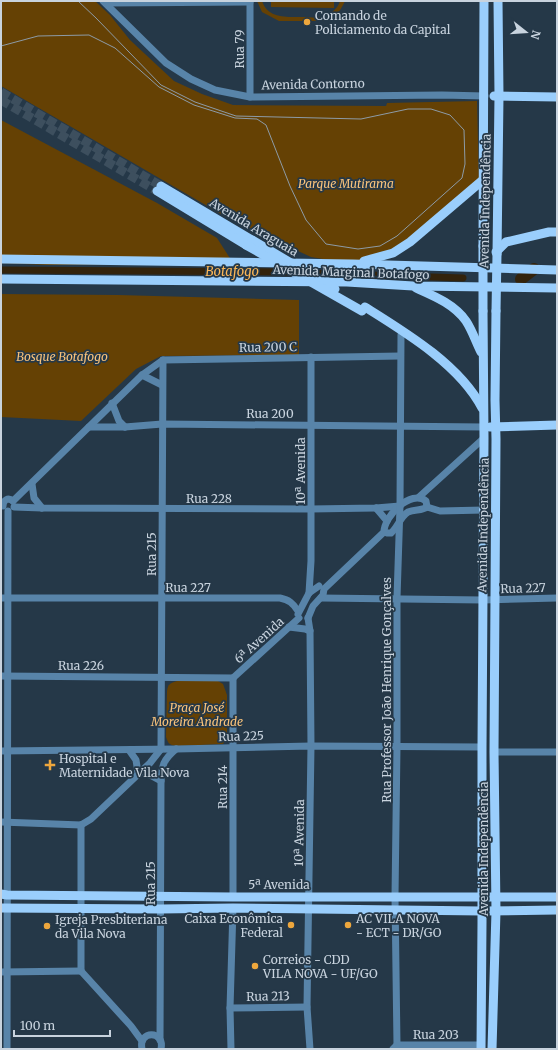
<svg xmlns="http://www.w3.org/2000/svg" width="558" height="1050" font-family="Merriweather,serif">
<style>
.green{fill:#654104}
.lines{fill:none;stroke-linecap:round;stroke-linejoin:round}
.canal{stroke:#33230c;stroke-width:7}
.river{stroke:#33230c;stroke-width:12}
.major-tunnel{stroke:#3d4f5e;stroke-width:9;stroke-dasharray:9 4.5;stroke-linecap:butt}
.minor{stroke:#5884a9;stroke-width:7}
.major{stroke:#9acefc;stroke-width:9}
.tram{stroke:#8d9ba7;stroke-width:1}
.major-bridge{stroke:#9acefc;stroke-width:9}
.poi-dot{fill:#eea73d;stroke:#253848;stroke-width:1.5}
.labels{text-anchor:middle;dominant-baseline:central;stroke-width:3.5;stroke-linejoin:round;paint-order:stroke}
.poi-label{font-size:12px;fill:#c8d3de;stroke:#253848;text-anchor:start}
.street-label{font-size:12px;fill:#c8d3de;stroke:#253848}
.park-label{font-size:12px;font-style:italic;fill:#f9c37b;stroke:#253848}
.water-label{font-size:13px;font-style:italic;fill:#fbb757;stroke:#253848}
</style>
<rect width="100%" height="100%" fill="#253848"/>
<!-- green -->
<g class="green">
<path d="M1,1H95L110,15L130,40L174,81L202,94L233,105L386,106L387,103L477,101L479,181L393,253L353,264L311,257L233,221L1,86Z"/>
<path d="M257,1H262C268,19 287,17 303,17C310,17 318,19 325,16C332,13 338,8 340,1H345C341,10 336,17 327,21H279L262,12Z"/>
<path d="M271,1H334V8L271,7Z"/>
<path d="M1,120L157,203L217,238L233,263L47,265L1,263Z"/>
<path d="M1,294L118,295L299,300V355L161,356L136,369L81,421L1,417Z"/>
<path d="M177,681H218L223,684L227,695V738L223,744L176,746C169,745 168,743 166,737L167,691C168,684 170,683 177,681Z"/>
</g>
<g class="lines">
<!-- canal -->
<g class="canal">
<path d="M1,270L293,272"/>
<path d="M307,273L463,278"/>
</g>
<!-- river -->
<path class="river" d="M521,279L534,269"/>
<!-- major-tunnel -->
<g class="major-tunnel">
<path d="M1,92L161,186"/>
<path d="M1,100L157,191"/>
</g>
<!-- minor -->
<g class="minor">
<path d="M103,1L166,63L191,79L215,90L250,97L442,95L485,96"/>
<path d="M107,3L250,2"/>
<path d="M250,97V1"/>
<path d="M142,375L162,385"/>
<path d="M112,403L119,421L125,427"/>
<path d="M89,427H125L162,424L484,427"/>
<path d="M32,484L34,498L42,508"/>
<path d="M419,497L484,438"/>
<path d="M13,501L142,375L163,360L400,356"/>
<path d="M3,506C3,500 8,497 13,501"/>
<path d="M14,507L42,508L310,509L376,508L400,506"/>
<path d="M427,507L440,511L484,510"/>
<path d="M376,508L387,521"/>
<path d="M384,532L387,533H391C398,527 400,517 408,512C415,509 422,511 427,507"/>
<path d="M309,593L311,561V357"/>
<path d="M1,598H280C289,600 293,603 298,611"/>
<path d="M321,598L483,600L557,598"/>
<path d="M298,614L309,593L319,586"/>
<path d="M308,618L310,631L311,746L307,1007L310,1049"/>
<path d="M308,618L313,606L323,595L324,589L384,532C384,516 411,489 426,501L427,507"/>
<path d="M289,627L305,629L310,631"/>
<path d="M1,676L233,678"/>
<path d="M233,678V897"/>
<path d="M233,678L299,618"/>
<path d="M161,749L163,360"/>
<path d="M129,750L136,760L138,773L150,775L161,781"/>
<path d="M1,751L176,749L311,746L482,747"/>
<path d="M494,752H557"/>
<path d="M1,822L81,825"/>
<path d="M81,825L91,819L150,763L161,749"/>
<path d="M81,971V825"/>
<path d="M81,971L131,1026L142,1041"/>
<path d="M1,972L81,971"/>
<path d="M230,1008L307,1007"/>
<path d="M160,1040L161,781C162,765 163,760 176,749"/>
<path d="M397,1045L395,897L397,746V598L400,506L401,335"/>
<path d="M7,1049L8,511"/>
<path d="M142,1049C138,1030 165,1030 161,1049"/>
<path d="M231,1049L230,1008L233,908"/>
<path d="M393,1049L397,1045H481"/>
</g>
<!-- major -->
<g class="major">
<path d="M494,96L557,97"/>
<path d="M161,186L252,240"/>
<path d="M157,191L246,245"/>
<path d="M483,246L484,1"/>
<path d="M496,252L506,242L549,232H557"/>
<path d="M497,254L499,96L498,1"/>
<path d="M1,259L353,264L557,270"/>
<path d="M364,261L393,253L410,242L484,179"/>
<path d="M1,279L347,282L413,286L557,288"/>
<path d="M416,288C434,296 454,304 466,321C472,330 476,342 481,352"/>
<path d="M365,307C405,332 460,365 482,408"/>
<path d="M490,427L557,425"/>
<path d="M1,894L7,895L233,897H557"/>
<path d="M1,908L161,909L233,908L482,911L557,910"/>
<path d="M481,1049L482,923V747L484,438L483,311"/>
<path d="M492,1049L496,911L494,752L496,439L495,400L496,311"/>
</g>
<!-- tram -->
<path class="tram" d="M1,46L38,36L89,35L115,48L159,87L194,105L235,118L257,119L266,125L290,186L306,220L326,244L358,249L380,246L397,236L462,178L465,164L464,130L450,115L431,109H408L361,119L236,116L195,102L161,85L96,18L78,1"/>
<!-- major-bridge -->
<g class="major-bridge">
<path d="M252,240L335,289"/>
<path d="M246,245L362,311"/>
<path d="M483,311V246"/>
<path d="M496,311L497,254"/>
</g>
</g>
<!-- markers -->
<g class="poi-dot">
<circle cx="307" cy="22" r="4"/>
<path d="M48 759h4v4h4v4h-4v4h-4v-4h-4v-4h4z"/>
<circle cx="291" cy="925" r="4"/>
<circle cx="348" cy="925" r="4"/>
<circle cx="47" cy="926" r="4"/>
<circle cx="255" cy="966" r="4"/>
</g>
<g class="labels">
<!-- poi labels -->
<g class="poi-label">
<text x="315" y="15">Comando de<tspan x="315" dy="14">Policiamento da Capital</tspan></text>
<text x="59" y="758">Hospital e<tspan x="59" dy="14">Maternidade Vila Nova</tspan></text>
<text x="283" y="918" text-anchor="end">Caixa Econômica<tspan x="283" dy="14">Federal</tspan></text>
<text x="356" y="918">AC VILA NOVA<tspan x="356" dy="14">- ECT - DR/GO</tspan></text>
<text x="55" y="919">Igreja Presbiteriana<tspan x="55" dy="14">da Vila Nova</tspan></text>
<text x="263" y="959">Correios - CDD<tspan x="263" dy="14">VILA NOVA - UF/GO</tspan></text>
</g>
<!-- street labels -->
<g class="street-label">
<text transform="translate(239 49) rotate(-90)">Rua 79</text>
<text transform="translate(313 84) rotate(-1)">Avenida Contorno</text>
<text transform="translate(485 201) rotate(-89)">Avenida Independência</text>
<text transform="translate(254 227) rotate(31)">Avenida Araguaia</text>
<text transform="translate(351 272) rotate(2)">Avenida Marginal Botafogo</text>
<text transform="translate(268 347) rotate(-1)">Rua 200 C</text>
<text x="270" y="413">Rua 200</text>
<text transform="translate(300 471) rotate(-90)">10ª Avenida</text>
<text x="209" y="498">Rua 228</text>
<text transform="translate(483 525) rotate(-89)">Avenida Independência</text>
<text transform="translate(151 554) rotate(-90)">Rua 215</text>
<text x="188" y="587">Rua 227</text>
<text transform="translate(523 588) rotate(-2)">Rua 227</text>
<text transform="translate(259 640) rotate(-42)">6ª Avenida</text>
<text x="81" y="665">Rua 226</text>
<text transform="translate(386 690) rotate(-90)">Rua Professor João Henrique Gonçalves</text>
<text transform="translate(241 736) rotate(-2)">Rua 225</text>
<text transform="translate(222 787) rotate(-90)">Rua 214</text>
<text transform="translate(299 833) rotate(-89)">10ª Avenida</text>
<text transform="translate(483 849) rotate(-90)">Avenida Independência</text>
<text transform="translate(150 883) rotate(-90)">Rua 215</text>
<text x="279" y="884">5ª Avenida</text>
<text transform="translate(268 996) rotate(-1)">Rua 213</text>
<text x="436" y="1034">Rua 203</text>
</g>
<!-- park labels -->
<g class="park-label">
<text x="346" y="183">Parque Mutirama</text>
<text x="62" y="356">Bosque Botafogo</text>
<text x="197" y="707">Praça José<tspan x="197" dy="14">Moreira Andrade</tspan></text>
</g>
<!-- water labels -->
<g class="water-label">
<text x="232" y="271">Botafogo</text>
</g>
</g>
<!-- border -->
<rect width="558" height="1050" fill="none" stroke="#c8d3de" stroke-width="4"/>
<!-- north arrow -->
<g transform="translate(526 32) rotate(107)" stroke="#253848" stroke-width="3" paint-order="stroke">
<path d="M0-3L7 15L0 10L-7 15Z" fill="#c8d3de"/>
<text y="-6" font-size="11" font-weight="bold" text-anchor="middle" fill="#c8d3de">N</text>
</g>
<!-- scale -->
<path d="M14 1030v6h96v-6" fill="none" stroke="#c8d3de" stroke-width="2"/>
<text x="20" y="1030" font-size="12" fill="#c8d3de" stroke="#253848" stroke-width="3" paint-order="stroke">100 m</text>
</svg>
